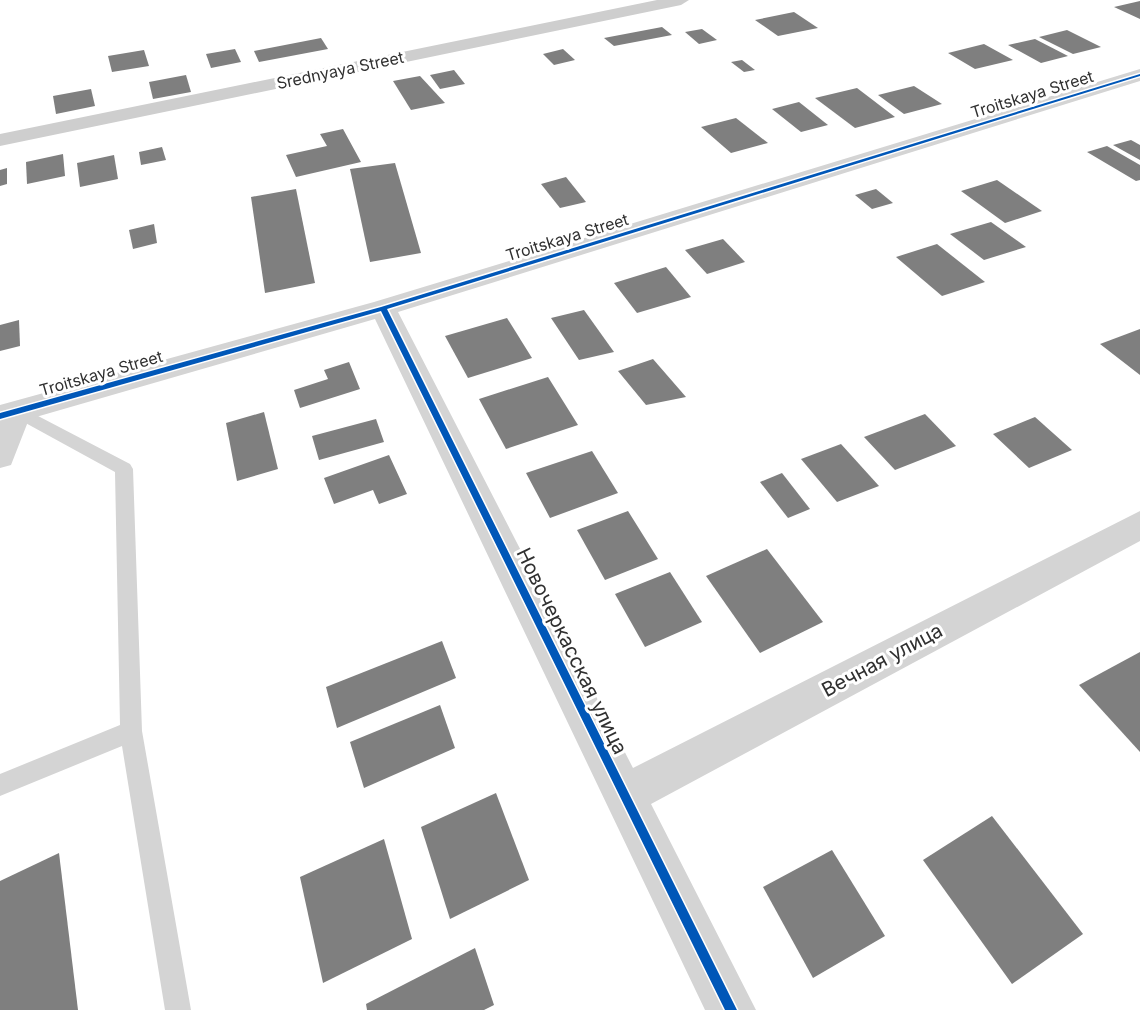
<svg xmlns="http://www.w3.org/2000/svg" width="1140" height="1010" font-family="Inter,sans-serif">
<style>
.building{fill:#7f7f7f}
.lines{fill:none;stroke-linecap:round;stroke-linejoin:round}
.lane{fill:#d4d4d4;fill-rule:evenodd}
.street{fill:#d4d4d4;fill-rule:evenodd}
.secondary{fill:#cecece;fill-rule:evenodd}
.cycleway-casing{stroke:#fff;stroke-width:3}
.cycleway{fill:#0057b8;fill-rule:evenodd}
.labels{text-anchor:middle;dominant-baseline:central;stroke-width:6;stroke-linejoin:round;paint-order:stroke}
.far-street-label{font-size:16px;fill:#303030;stroke:#fff}
.street-label{font-size:20px;fill:#303030;stroke:#fff}
</style>
<rect width="100%" height="100%" fill="#fff"/>
<!-- building -->
<g class="building">
<path d="M1140,1V19L1114,7Z"/>
<path d="M794,12L818,28L778,36L755,20Z"/>
<path d="M662,27L672,35L614,46L604,38Z"/>
<path d="M702,29L717,40L699,44L685,32Z"/>
<path d="M1067,30L1101,47L1073,54L1039,37Z"/>
<path d="M321,38L328,49L259,62L254,51Z"/>
<path d="M1035,39L1068,56L1041,63L1008,45Z"/>
<path d="M984,44L1013,60L975,69L948,53Z"/>
<path d="M235,49L241,62L211,68L206,54Z"/>
<path d="M563,49L575,60L554,65L543,54Z"/>
<path d="M144,50L149,66L112,72L108,56Z"/>
<path d="M742,60L755,70L744,72L731,62Z"/>
<path d="M454,70L465,84L440,89L430,75Z"/>
<path d="M186,75L191,92L153,99L149,82Z"/>
<path d="M420,76L445,103L411,110L393,81Z"/>
<path d="M914,86L942,104L904,114L878,95Z"/>
<path d="M857,88L895,117L855,128L815,98Z"/>
<path d="M91,89L95,106L56,114L53,96Z"/>
<path d="M799,102L828,125L801,132L772,109Z"/>
<path d="M736,118L768,143L731,153L701,127Z"/>
<path d="M343,129L361,162L296,177L286,155L327,146L320,134Z"/>
<path d="M1131,140L1140,145V160L1113,145Z"/>
<path d="M1107,146L1140,165V180L1136,181L1087,152Z"/>
<path d="M162,147L166,160L141,165L139,152Z"/>
<path d="M63,154L65,176L27,184L26,162Z"/>
<path d="M114,155L118,179L80,187L77,163Z"/>
<path d="M395,163L421,253L370,262L350,169Z"/>
<path d="M7,168V184L0,186V170Z"/>
<path d="M566,177L586,202L560,208L541,184Z"/>
<path d="M997,180L1042,211L1005,223L961,191Z"/>
<path d="M296,189L315,283L265,293L251,197Z"/>
<path d="M876,189L893,203L872,209L855,195Z"/>
<path d="M991,222L1026,247L984,260L950,234Z"/>
<path d="M154,224L157,243L133,249L129,230Z"/>
<path d="M723,239L745,262L707,274L685,250Z"/>
<path d="M937,244L985,282L942,296L896,257Z"/>
<path d="M666,267L691,297L637,313L614,283Z"/>
<path d="M584,310L614,352L579,360L551,318Z"/>
<path d="M507,318L532,358L468,378L445,336Z"/>
<path d="M19,320L20,346L0,351V325Z"/>
<path d="M1140,329V375L1100,344Z"/>
<path d="M653,359L686,397L646,405L618,371Z"/>
<path d="M349,362L360,389L300,408L294,390L328,379L324,370Z"/>
<path d="M548,377L578,425L506,449L479,399Z"/>
<path d="M264,412L278,469L237,481L226,423Z"/>
<path d="M925,414L956,446L895,470L864,437Z"/>
<path d="M1035,417L1072,450L1029,468L993,434Z"/>
<path d="M376,419L384,442L319,460L312,436Z"/>
<path d="M841,444L879,486L837,502L801,459Z"/>
<path d="M592,451L618,493L550,518L526,473Z"/>
<path d="M389,455L407,494L379,504L373,490L334,504L324,478Z"/>
<path d="M782,473L810,509L788,518L760,482Z"/>
<path d="M628,511L658,559L605,580L577,530Z"/>
<path d="M767,549L823,622L760,653L706,576Z"/>
<path d="M670,572L702,622L645,647L615,594Z"/>
<path d="M442,641L456,678L337,728L326,687Z"/>
<path d="M1140,652V752L1079,685Z"/>
<path d="M440,705L455,748L364,788L350,742Z"/>
<path d="M496,793L529,880L450,919L421,827Z"/>
<path d="M992,816L1083,934L1012,984L923,860Z"/>
<path d="M384,839L412,939L323,983L300,877Z"/>
<path d="M832,850L885,936L813,978L763,887Z"/>
<path d="M59,853L78,1010H0V881Z"/>
<path d="M475,948L494,1005L484,1010H367L366,1004Z"/>
</g>
<g class="lines">
<!-- lane -->
<path class="lane" d="M17,405L130,464L133,469L142,731L191,1010H165L122,746L0,796V774L120,725L115,472L11,415L9,411Z"/>
<!-- street -->
<path class="street" d="M1140,69V81L398,312L633,768L1140,511V541L651,804L756,1010H705L375,319L29,419L11,465L0,468V405L374,302Z"/>
<!-- secondary -->
<path class="secondary" d="M657,0H689L681,5L0,146V134Z"/>
<!-- cycleway casing -->
<g class="cycleway-casing">
<path id="cycleway" d="M1140,74V76L387,309L737,1010H725L381,311L0,419V413L381,307Z"/>
</g>
<!-- cycleway -->
<use href="#cycleway" class="cycleway"/>
</g>
<g class="labels">
<!-- far-street labels -->
<g class="far-street-label">
<text transform="translate(340 70) rotate(-12)">Srednyaya Street</text>
<text transform="translate(1032 94) rotate(-17)">Troitskaya Street</text>
<text transform="translate(567 237) rotate(-17)">Troitskaya Street</text>
<text transform="translate(101 373) rotate(-16)">Troitskaya Street</text>
</g>
<!-- street labels -->
<g class="street-label">
<text transform="translate(572 651) rotate(64)">Новочеркасская улица</text>
<text transform="translate(882 660) rotate(-28)">Вечная улица</text>
</g>
</g>
</svg>
